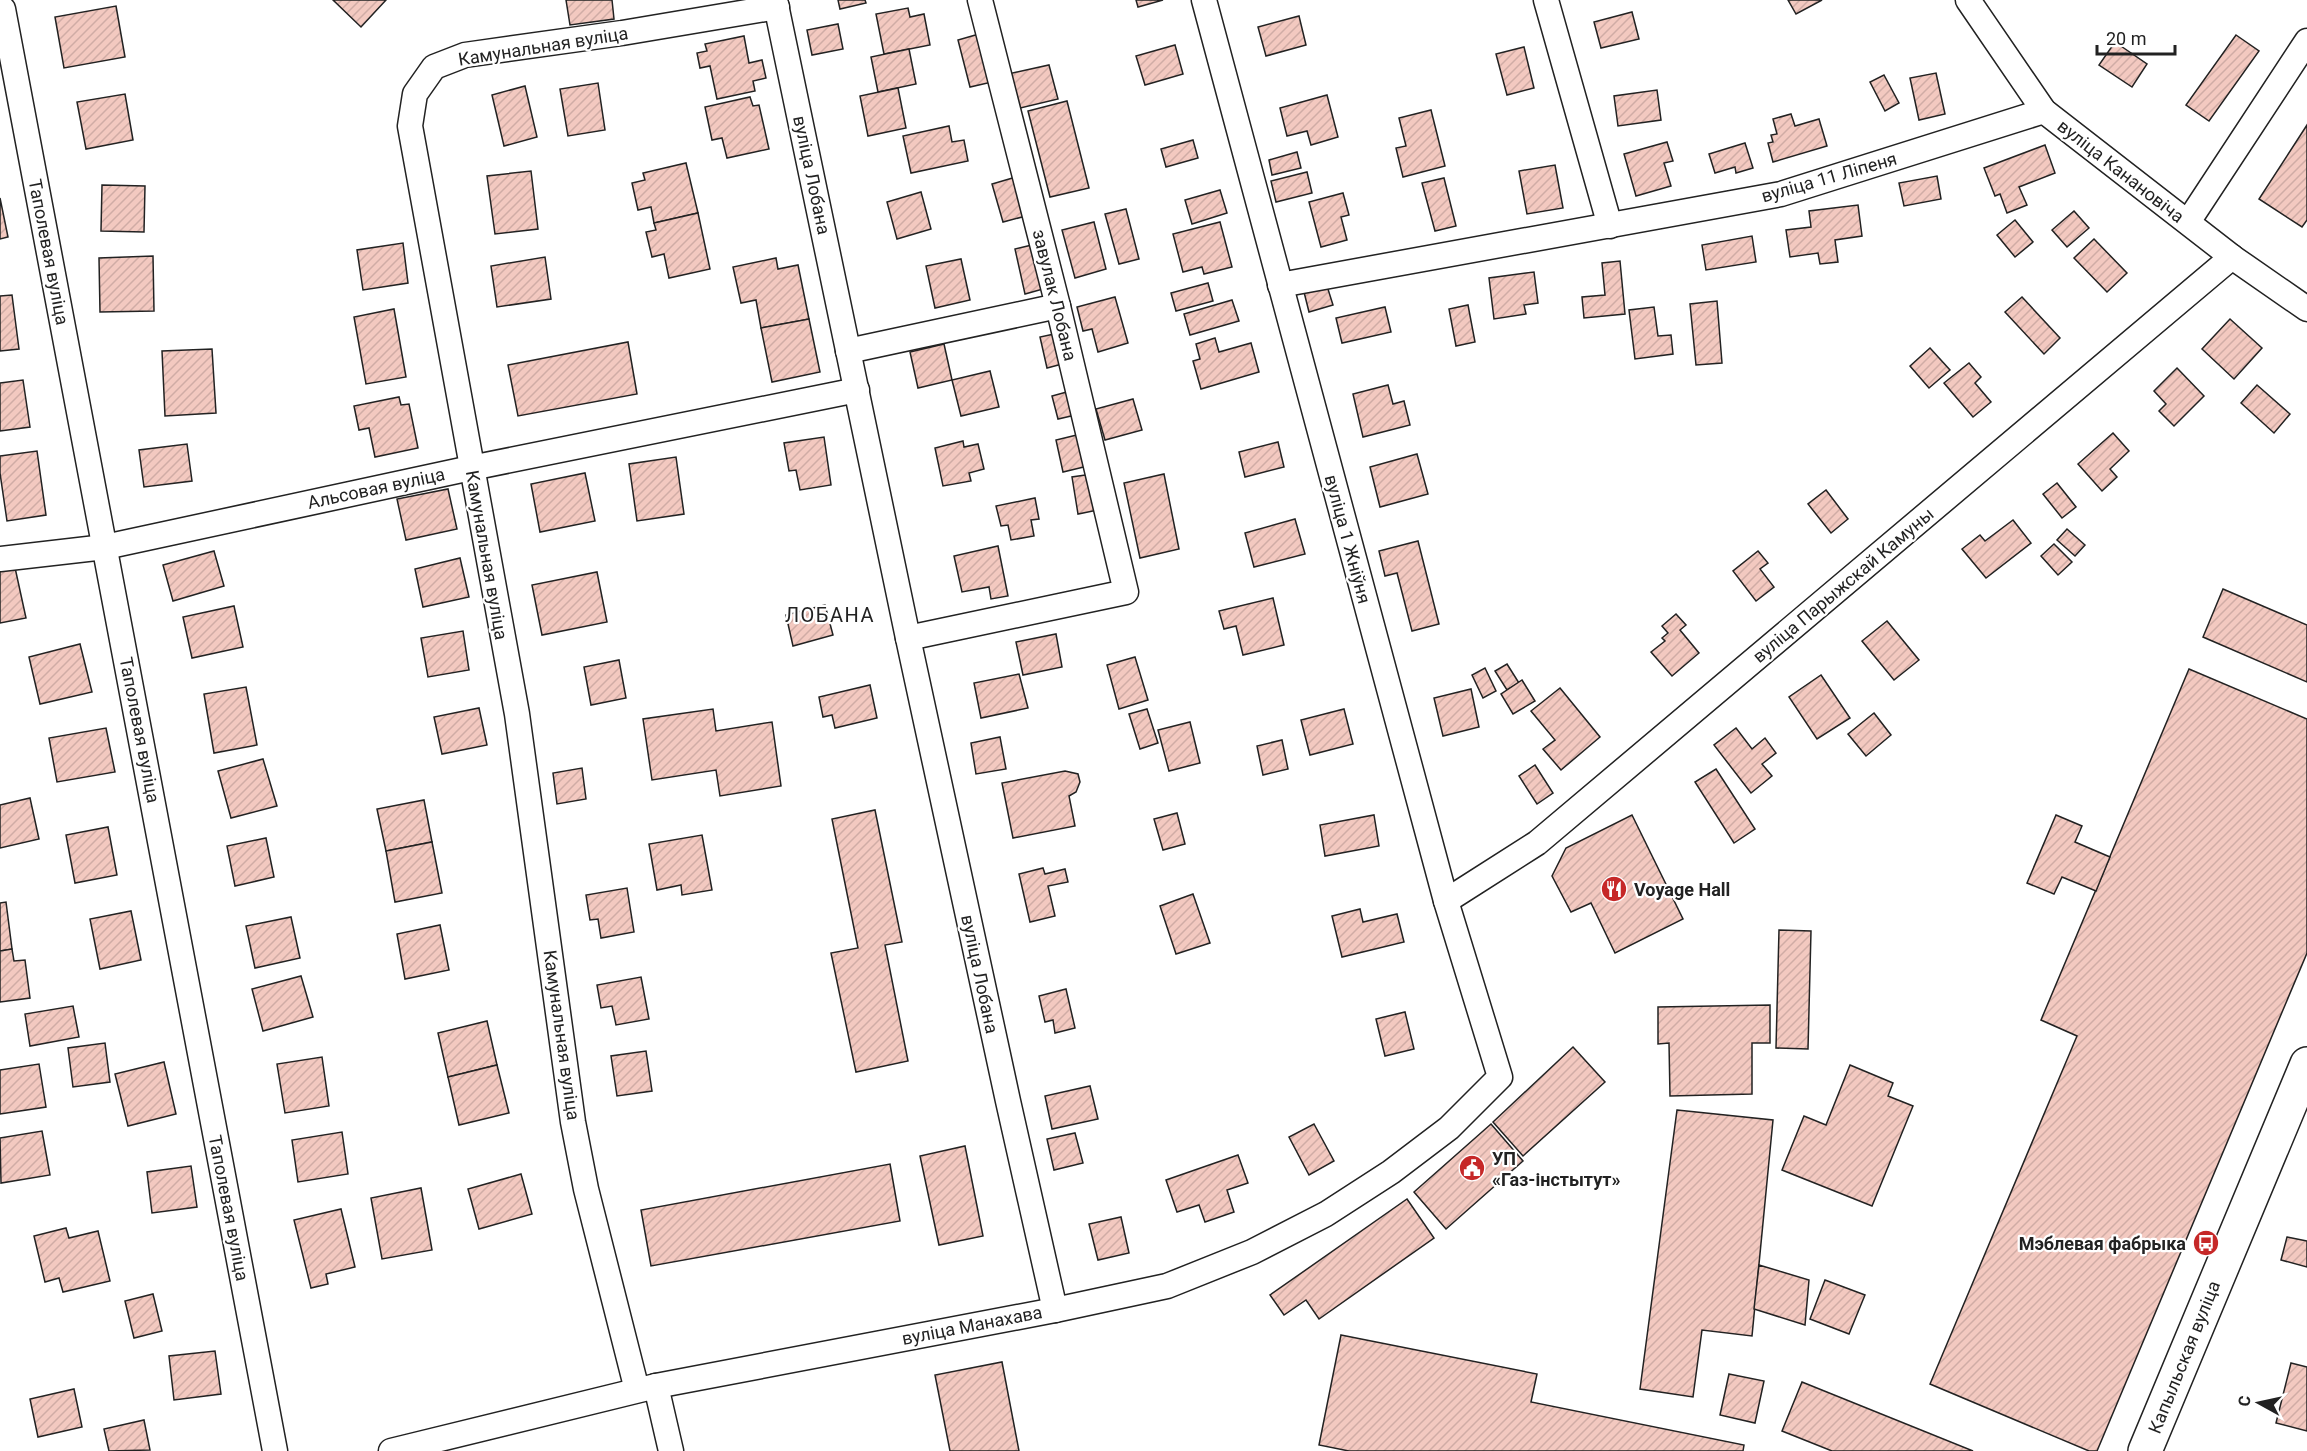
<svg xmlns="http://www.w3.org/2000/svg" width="2307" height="1451" font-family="Roboto,sans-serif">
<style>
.building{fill:url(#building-hatch);stroke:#222;stroke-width:1.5}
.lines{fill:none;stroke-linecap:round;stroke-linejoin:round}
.minor-casing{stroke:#222;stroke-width:27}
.secondary-casing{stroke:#222;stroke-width:36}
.minor{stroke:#fff;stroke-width:24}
.secondary{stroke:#fff;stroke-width:33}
.labels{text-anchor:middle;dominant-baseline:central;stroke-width:4.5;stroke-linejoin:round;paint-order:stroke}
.street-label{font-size:18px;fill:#222;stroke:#fff}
.poi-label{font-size:18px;font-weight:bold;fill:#222;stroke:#fff;text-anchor:start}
.neighbourhood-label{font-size:20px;letter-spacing:1.5px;fill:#222;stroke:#fff}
</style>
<defs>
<pattern id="building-hatch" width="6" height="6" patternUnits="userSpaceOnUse" patternTransform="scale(1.5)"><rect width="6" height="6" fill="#f3c9c0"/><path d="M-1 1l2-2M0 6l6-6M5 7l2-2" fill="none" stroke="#d0aca5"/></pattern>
</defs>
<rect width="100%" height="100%" fill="#fff"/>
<!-- building -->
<g class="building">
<path d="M333,0H386L361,27Z"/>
<path d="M566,0H612L614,19L570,25Z"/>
<path d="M838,0H865L866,3L840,9Z"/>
<path d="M1136,0H1163L1138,7Z"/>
<path d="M1788,0H1822L1796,14Z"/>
<path d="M116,6L125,57L64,68L55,17Z"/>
<path d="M908,8L910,17L924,14L930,45L884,54L876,14Z"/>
<path d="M1632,12L1639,39L1601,48L1594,22Z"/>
<path d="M1299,16L1306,45L1266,56L1258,27Z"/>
<path d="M838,24L843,49L812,55L807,30Z"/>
<path d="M979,34L992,82L970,87L958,40Z"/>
<path d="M2236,35L2259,51L2209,121L2186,105Z"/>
<path d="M744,36L749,63L762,60L766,78L753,81L755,91L717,99L710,66L700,68L697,53L707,51L705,44Z"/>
<path d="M2115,42L2147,64L2132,87L2099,65Z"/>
<path d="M1175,45L1183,74L1145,85L1136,56Z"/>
<path d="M1524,47L1534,88L1507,95L1496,54Z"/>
<path d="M909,49L916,84L878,92L871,57Z"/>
<path d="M1049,65L1058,99L1016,109L1008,74Z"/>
<path d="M1936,73L1945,114L1919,120L1910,78Z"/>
<path d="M1884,75L1899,103L1885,111L1870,82Z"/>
<path d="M598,83L605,130L568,136L560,89Z"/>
<path d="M525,86L537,137L504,146L492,95Z"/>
<path d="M898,88L906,128L868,136L860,96Z"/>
<path d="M1657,90L1661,120L1618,126L1614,96Z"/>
<path d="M125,94L133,140L86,149L77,102Z"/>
<path d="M1327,95L1338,137L1311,145L1307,131L1287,136L1280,108Z"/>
<path d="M750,97L753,106L759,105L769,149L727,158L722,138L712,140L705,107Z"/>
<path d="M1067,101L1089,188L1050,197L1028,111Z"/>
<path d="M1431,110L1445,166L1403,177L1396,148L1406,146L1399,118Z"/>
<path d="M1791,114L1795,126L1819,119L1827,146L1773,162L1768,143L1773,142L1771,135L1777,134L1773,119Z"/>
<path d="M2307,125V220L2302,227L2259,199Z"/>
<path d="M949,126L952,142L964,140L968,161L911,173L903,136Z"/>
<path d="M1193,140L1198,158L1166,167L1161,149Z"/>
<path d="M1667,142L1673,161L1664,163L1671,186L1636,196L1624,154Z"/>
<path d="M1745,143L1753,168L1736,173L1735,167L1715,173L1709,154Z"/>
<path d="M2045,145L2055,173L2019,187L2027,205L2007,213L2000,194L1995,196L1984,168Z"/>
<path d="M1297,152L1301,168L1272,175L1269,160Z"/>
<path d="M686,163L698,213L654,223L651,207L638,210L632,183L645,180L643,173Z"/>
<path d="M1555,165L1563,208L1527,214L1519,171Z"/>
<path d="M531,171L538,229L495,234L487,176Z"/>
<path d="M1307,172L1312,193L1276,202L1271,181Z"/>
<path d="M1937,176L1941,199L1904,206L1899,183Z"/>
<path d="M1016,177L1026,216L1003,222L992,184Z"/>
<path d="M1444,178L1456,226L1435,231L1422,183Z"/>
<path d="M102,185L145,186L144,232L101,231Z"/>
<path d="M1220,190L1227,213L1192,224L1185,200Z"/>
<path d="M921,192L931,229L897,239L887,202Z"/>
<path d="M1343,193L1349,215L1341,217L1347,240L1321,247L1309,202Z"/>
<path d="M0,198L8,237L0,239Z"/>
<path d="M1858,205L1862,236L1835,240L1838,262L1820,264L1818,253L1790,257L1786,230L1811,227L1809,211Z"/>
<path d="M1126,209L1139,259L1119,264L1105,214Z"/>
<path d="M2074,211L2089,228L2067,247L2052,230Z"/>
<path d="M698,213L710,269L669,278L664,254L652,257L646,232L656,230L654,223Z"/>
<path d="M2015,220L2033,242L2015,257L1997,235Z"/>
<path d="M1094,222L1106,269L1075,278L1062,230Z"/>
<path d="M1220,222L1232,267L1204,274L1202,267L1183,272L1173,234Z"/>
<path d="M1752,236L1756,262L1706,270L1702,245Z"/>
<path d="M2094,239L2127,273L2107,292L2074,258Z"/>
<path d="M403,243L408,283L363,290L357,250Z"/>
<path d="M1032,245L1043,289L1025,294L1015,249Z"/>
<path d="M153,256L154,311L100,312L99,258Z"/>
<path d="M545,257L551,299L497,307L491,266Z"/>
<path d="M776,258L778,269L798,265L809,319L761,328L756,300L741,303L733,267Z"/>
<path d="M961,259L970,300L935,308L926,266Z"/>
<path d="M1620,261L1625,314L1584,318L1582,297L1605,295L1602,263Z"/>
<path d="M1534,272L1538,303L1524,305L1526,314L1494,319L1489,278Z"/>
<path d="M1208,283L1213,301L1176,311L1171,293Z"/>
<path d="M1327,286L1333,305L1309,312L1304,292Z"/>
<path d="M12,295L19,349L0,351V296Z"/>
<path d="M1115,297L1128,343L1098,352L1092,329L1083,331L1077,307Z"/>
<path d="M2022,297L2060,338L2044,354L2005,312Z"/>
<path d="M1232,300L1239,321L1190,335L1184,314Z"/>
<path d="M1717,301L1722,363L1696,365L1690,304Z"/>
<path d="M1468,305L1475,342L1456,346L1449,309Z"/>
<path d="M1385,307L1391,332L1342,343L1336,318Z"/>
<path d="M1654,307L1658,336L1671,335L1673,354L1635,359L1629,310Z"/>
<path d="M394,309L406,377L366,384L354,317Z"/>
<path d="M809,319L820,372L772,382L761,328Z"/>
<path d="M2230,319L2262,348L2234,379L2202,349Z"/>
<path d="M1059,333L1066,363L1047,368L1040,337Z"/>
<path d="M1215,338L1219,352L1251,343L1259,372L1201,389L1193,361L1200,359L1196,344Z"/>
<path d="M628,342L637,394L518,416L508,365Z"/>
<path d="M944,344L952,380L918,388L910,352Z"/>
<path d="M1930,348L1950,370L1929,388L1910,366Z"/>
<path d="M212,349L216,413L165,416L162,351Z"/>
<path d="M1969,363L1981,377L1975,383L1991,402L1973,417L1944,383Z"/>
<path d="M2177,368L2204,396L2174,426L2159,411L2166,404L2154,391Z"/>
<path d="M990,371L999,407L961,416L952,380Z"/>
<path d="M23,380L30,427L0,431V383Z"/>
<path d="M1388,385L1393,404L1404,401L1410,425L1363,437L1353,394Z"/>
<path d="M2257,385L2290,414L2274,433L2241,403Z"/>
<path d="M1074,390L1080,414L1058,419L1052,396Z"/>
<path d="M399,397L401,405L409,404L418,448L375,457L369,428L359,430L354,406Z"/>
<path d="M1133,399L1142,430L1105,440L1096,409Z"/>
<path d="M2113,433L2129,451L2110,469L2117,477L2102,491L2078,464Z"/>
<path d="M1081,434L1088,466L1063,472L1056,440Z"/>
<path d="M824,437L831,485L800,490L796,470L789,471L784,443Z"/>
<path d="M963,441L964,447L978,444L984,469L969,473L971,481L943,486L935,448Z"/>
<path d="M1278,442L1284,467L1245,477L1239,452Z"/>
<path d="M187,444L192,481L144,487L139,450Z"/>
<path d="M37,451L46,515L7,521L0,473V456Z"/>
<path d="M1417,454L1428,494L1380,507L1370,467Z"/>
<path d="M676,457L684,514L637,521L629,464Z"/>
<path d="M585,473L595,521L540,532L531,484Z"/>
<path d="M1092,474L1098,510L1078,514L1072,477Z"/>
<path d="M1164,474L1179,549L1140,558L1124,483Z"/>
<path d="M2057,483L2076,507L2062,518L2043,494Z"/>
<path d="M448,489L457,529L406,540L397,499Z"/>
<path d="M1826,490L1848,519L1831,533L1808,504Z"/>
<path d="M1035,498L1039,519L1031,520L1034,536L1011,540L1008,525L1001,526L996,506Z"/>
<path d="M1295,519L1305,554L1254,567L1245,533Z"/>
<path d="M2013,520L2031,543L1986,578L1962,549L1980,535L1985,541Z"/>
<path d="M2067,529L2085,545L2075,556L2057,540Z"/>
<path d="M1418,541L1439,624L1412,631L1397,573L1385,576L1379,551Z"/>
<path d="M2054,544L2072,562L2058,575L2041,556Z"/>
<path d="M998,546L1008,596L991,599L989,587L962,592L954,556Z"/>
<path d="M214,551L224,586L173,601L163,565Z"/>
<path d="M1758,551L1768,563L1760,569L1774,587L1756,601L1733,571Z"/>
<path d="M460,558L469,597L423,607L415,569Z"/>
<path d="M14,563L26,618L0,623V567Z"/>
<path d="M597,572L607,622L542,635L532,585Z"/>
<path d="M2223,589L2307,625V682L2203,637Z"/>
<path d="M1273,598L1284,645L1243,655L1236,626L1224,629L1219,611Z"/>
<path d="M825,605L833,635L793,646L786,615Z"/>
<path d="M234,606L243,647L192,658L183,617Z"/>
<path d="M1676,614L1686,625L1680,630L1699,653L1672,676L1651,652L1665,641L1662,638L1668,633L1662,626Z"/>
<path d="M1887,621L1919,660L1894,680L1862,641Z"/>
<path d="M463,631L469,670L428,677L421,638Z"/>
<path d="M1056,634L1062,667L1023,675L1016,642Z"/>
<path d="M80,644L92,692L40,704L29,657Z"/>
<path d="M1135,657L1148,700L1119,709L1107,665Z"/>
<path d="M619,660L626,698L591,705L584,667Z"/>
<path d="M1507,664L1519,683L1507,690L1495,671Z"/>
<path d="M1485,668L1496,691L1483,698L1472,675Z"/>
<path d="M2189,669L2307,719V953L2097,1451H2089L1930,1384L2077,1036L2041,1020Z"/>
<path d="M1019,674L1028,708L981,718L974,683Z"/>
<path d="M1821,675L1850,718L1817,739L1789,697Z"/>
<path d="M1522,680L1535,701L1513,714L1501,694Z"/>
<path d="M870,685L877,718L835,728L832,715L823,717L819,697Z"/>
<path d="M246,687L257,745L214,753L204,694Z"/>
<path d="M1560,688L1600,737L1561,770L1543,749L1555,740L1531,711Z"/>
<path d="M1471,689L1479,727L1443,736L1434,698Z"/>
<path d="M479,708L487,745L442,754L434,717Z"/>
<path d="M713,709L716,731L772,722L781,786L720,796L716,770L652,780L643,719Z"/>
<path d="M1147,709L1158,743L1140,749L1129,714Z"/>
<path d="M1344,709L1353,744L1310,755L1301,720Z"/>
<path d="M1874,713L1891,735L1866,756L1848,734Z"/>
<path d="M1190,722L1200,763L1169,771L1158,730Z"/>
<path d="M106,728L115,772L57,782L49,738Z"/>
<path d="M1736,728L1752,749L1765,738L1776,753L1762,764L1772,776L1751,793L1714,745Z"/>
<path d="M1000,737L1006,769L976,774L971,743Z"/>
<path d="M1282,740L1288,769L1263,775L1257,746Z"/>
<path d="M263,759L277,806L231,818L218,771Z"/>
<path d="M1535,765L1553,793L1537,804L1519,776Z"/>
<path d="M582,768L586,799L557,804L553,773Z"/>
<path d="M1716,769L1755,829L1734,843L1695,782Z"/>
<path d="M1065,771L1078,774L1080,782L1076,792L1069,796L1075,826L1013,838L1002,783Z"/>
<path d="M30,798L39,839L0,848V805Z"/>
<path d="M424,800L432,842L386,851L377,809Z"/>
<path d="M875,810L902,942L885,945L908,1061L856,1072L831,953L858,948L832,819Z"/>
<path d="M1177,813L1185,844L1163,850L1154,819Z"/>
<path d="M1374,815L1379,846L1325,856L1320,825Z"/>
<path d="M1632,815L1683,919L1615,953L1591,903L1571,912L1552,876L1566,848Z"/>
<path d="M2056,815L2082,826L2075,842L2110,857L2096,891L2062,877L2054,894L2027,883Z"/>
<path d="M108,827L117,875L75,883L66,835Z"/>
<path d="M702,835L712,890L682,895L681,885L657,890L649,844Z"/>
<path d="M266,838L274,877L235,886L227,846Z"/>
<path d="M432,842L442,893L395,902L386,851Z"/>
<path d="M1043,868L1045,874L1065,869L1068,882L1048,886L1055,916L1030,922L1019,874Z"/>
<path d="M627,888L634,932L601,938L598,919L590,920L586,895Z"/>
<path d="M1193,894L1210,943L1176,954L1160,906Z"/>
<path d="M6,902L12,949L0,951V903Z"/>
<path d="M1360,909L1363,922L1397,914L1404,942L1342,957L1332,916Z"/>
<path d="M131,911L141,960L100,969L90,919Z"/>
<path d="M291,917L300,958L255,968L246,926Z"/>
<path d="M440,925L449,970L405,979L397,934Z"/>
<path d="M1779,930L1811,931L1808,1049L1776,1048Z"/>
<path d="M12,949L14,961L25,960L30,998L0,1002V951Z"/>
<path d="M301,976L313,1017L263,1031L252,989Z"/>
<path d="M641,977L649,1019L616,1025L612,1006L601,1008L597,985Z"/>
<path d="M1066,989L1075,1028L1055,1033L1053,1020L1045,1022L1039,996Z"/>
<path d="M1770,1005V1043H1752V1094L1670,1096L1669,1043L1658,1044V1007Z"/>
<path d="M73,1006L79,1037L30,1046L25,1014Z"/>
<path d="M1405,1012L1414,1049L1385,1056L1376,1019Z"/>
<path d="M487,1021L497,1065L448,1077L438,1033Z"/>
<path d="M105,1043L110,1082L73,1087L68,1048Z"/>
<path d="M1573,1047L1605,1082L1523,1156L1493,1122Z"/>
<path d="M646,1051L652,1091L617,1096L611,1056Z"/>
<path d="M322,1057L329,1106L285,1113L277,1064Z"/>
<path d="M164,1062L176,1114L128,1126L115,1074Z"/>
<path d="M39,1064L46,1107L0,1114V1070Z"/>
<path d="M497,1065L509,1113L459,1125L448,1077Z"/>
<path d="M1850,1065L1893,1083L1888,1096L1913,1106L1872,1206L1782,1170L1804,1116L1826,1125Z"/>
<path d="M1090,1086L1098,1119L1052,1129L1045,1096Z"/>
<path d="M1677,1110L1773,1120L1752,1336L1702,1330L1693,1397L1640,1389Z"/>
<path d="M1314,1124L1334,1161L1309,1175L1289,1137Z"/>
<path d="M1491,1124L1523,1161L1446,1229L1414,1192Z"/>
<path d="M42,1131L50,1175L1,1183L0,1138Z"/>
<path d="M342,1132L348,1174L298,1182L292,1140Z"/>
<path d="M1075,1133L1083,1163L1054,1170L1047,1139Z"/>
<path d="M965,1146L983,1236L939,1245L920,1156Z"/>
<path d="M1238,1155L1248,1183L1227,1190L1234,1212L1205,1222L1199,1205L1177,1212L1166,1180Z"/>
<path d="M890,1164L900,1221L651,1266L641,1210Z"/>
<path d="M191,1166L197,1207L152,1213L147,1172Z"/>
<path d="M521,1174L532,1214L479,1229L468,1189Z"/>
<path d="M421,1188L432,1250L382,1259L371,1198Z"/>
<path d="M1407,1199L1434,1238L1319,1319L1306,1300L1284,1315L1270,1295Z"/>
<path d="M341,1209L355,1267L326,1274L328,1284L311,1288L294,1220Z"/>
<path d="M1121,1217L1129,1253L1098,1260L1089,1224Z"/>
<path d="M66,1228L69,1238L98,1231L110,1281L63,1292L59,1278L45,1282L34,1236Z"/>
<path d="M2287,1237L2307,1241V1267L2281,1260Z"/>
<path d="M1759,1265L1809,1280L1805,1325L1754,1309Z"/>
<path d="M1825,1280L1865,1295L1849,1334L1810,1319Z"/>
<path d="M153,1294L162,1331L134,1338L125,1301Z"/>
<path d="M1341,1335L1537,1374L1531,1402L1744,1445L1743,1451H1349L1319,1445Z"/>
<path d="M215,1351L221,1394L174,1400L169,1356Z"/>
<path d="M1002,1362L1019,1451H950L935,1375Z"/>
<path d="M2291,1363L2307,1367V1431L2276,1423Z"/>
<path d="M1729,1374L1764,1381L1755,1423L1720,1415Z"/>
<path d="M1802,1382L1973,1451H1832L1782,1431Z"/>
<path d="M74,1389L82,1427L38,1437L30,1399Z"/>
<path d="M144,1420L150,1450L109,1451L104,1429Z"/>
</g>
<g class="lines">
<!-- minor casing -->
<g class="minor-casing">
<g id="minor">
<path d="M775,0L908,638L1008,1101L1055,1310"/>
<path d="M1546,0L1610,226"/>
<path d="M1968,0L2044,111L2232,257L2307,309"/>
<path d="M3,9L275,1451"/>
<path d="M2188,222L2307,41"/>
<path d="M1280,285L1781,194L2044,111"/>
<path d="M848,351L1058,306"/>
<path d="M0,559L105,547L471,468L857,390"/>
<path d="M908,638L1126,592L1058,306L980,0"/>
<path d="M1446,901L1537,843L2232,257"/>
<path d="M656,1386L671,1451"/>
<path d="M637,1390L586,1189L573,1122L517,714L410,126L415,94L434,67L465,55L622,33L777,7"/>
<path d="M391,1451L656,1386L1055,1310L1167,1286L1252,1252L1326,1214L1391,1172L1449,1128L1500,1077L1446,901L1204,0"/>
</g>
</g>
<!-- secondary casing -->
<g class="secondary-casing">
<path id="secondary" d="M2145,1451L2307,1064"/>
</g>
<!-- minor -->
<use href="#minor" class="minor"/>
<!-- secondary -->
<use href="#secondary" class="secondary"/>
</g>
<!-- icons -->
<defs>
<g id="restaurant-disc" transform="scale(1.35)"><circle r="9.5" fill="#c62828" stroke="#fff"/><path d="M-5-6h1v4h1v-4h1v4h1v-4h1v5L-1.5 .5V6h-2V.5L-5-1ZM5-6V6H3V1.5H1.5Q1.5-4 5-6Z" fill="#fff"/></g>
<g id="civic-disc" transform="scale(1.35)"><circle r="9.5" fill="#c62828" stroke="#fff"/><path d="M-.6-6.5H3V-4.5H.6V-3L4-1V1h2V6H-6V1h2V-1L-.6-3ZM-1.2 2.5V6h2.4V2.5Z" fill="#fff"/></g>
<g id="bus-disc" transform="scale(1.35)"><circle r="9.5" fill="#c62828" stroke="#fff"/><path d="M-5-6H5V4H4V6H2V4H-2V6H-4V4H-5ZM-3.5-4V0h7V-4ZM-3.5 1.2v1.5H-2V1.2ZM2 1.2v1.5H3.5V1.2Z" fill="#fff"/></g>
</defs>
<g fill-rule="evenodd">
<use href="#restaurant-disc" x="1614" y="889"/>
<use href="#civic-disc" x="1472" y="1168"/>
<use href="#bus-disc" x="2206" y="1243"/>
</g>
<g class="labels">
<!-- street labels -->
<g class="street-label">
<text transform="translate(543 46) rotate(-9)">Камунальная вуліца</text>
<text transform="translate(2121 171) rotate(38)">вуліца Канановіча</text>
<text transform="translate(812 175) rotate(78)">вуліца Лобана</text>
<text transform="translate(1829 177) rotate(-16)">вуліца 11 Ліпеня</text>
<text transform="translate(49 252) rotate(79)">Таполевая вуліца</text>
<text transform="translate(1055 295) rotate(76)">завулак Лобана</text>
<text transform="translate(376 488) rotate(-12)">Альсовая вуліца</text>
<text transform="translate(1348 539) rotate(75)">вуліца 1 Жніўня</text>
<text transform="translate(487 555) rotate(80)">Камунальная вуліца</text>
<text transform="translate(1843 585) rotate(-40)">вуліца Парыжскай Камуны</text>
<text transform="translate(140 730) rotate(79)">Таполевая вуліца</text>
<text transform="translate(980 974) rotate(78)">вуліца Лобана</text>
<text transform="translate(562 1035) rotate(82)">Камунальная вуліца</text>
<text transform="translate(229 1208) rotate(79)">Таполевая вуліца</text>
<text transform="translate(972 1325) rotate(-11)">вуліца Манахава</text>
<text transform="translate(2184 1357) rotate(-68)">Капыльская вуліца</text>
</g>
<!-- poi labels -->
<g class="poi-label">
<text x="1634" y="889">Voyage Hall</text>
<text x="1492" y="1158">УП<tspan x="1492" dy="21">«Газ-інстытут»</tspan></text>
<text x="2186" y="1243" text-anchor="end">Мэблевая фабрыка</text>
</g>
<!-- neighbourhood labels -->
<g class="neighbourhood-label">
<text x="830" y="615">ЛОБАНА</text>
</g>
</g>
<!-- north arrow -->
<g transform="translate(2259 1403) rotate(278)" stroke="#ffffff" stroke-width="4.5" paint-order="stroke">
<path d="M0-4.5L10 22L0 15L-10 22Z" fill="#222222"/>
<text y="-9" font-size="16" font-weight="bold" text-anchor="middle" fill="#222222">С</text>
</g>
<!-- scale -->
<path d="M2097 45v9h78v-9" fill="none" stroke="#222222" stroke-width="3"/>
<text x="2106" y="45" font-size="18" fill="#222222" stroke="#ffffff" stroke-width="4.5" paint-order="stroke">20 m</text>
</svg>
